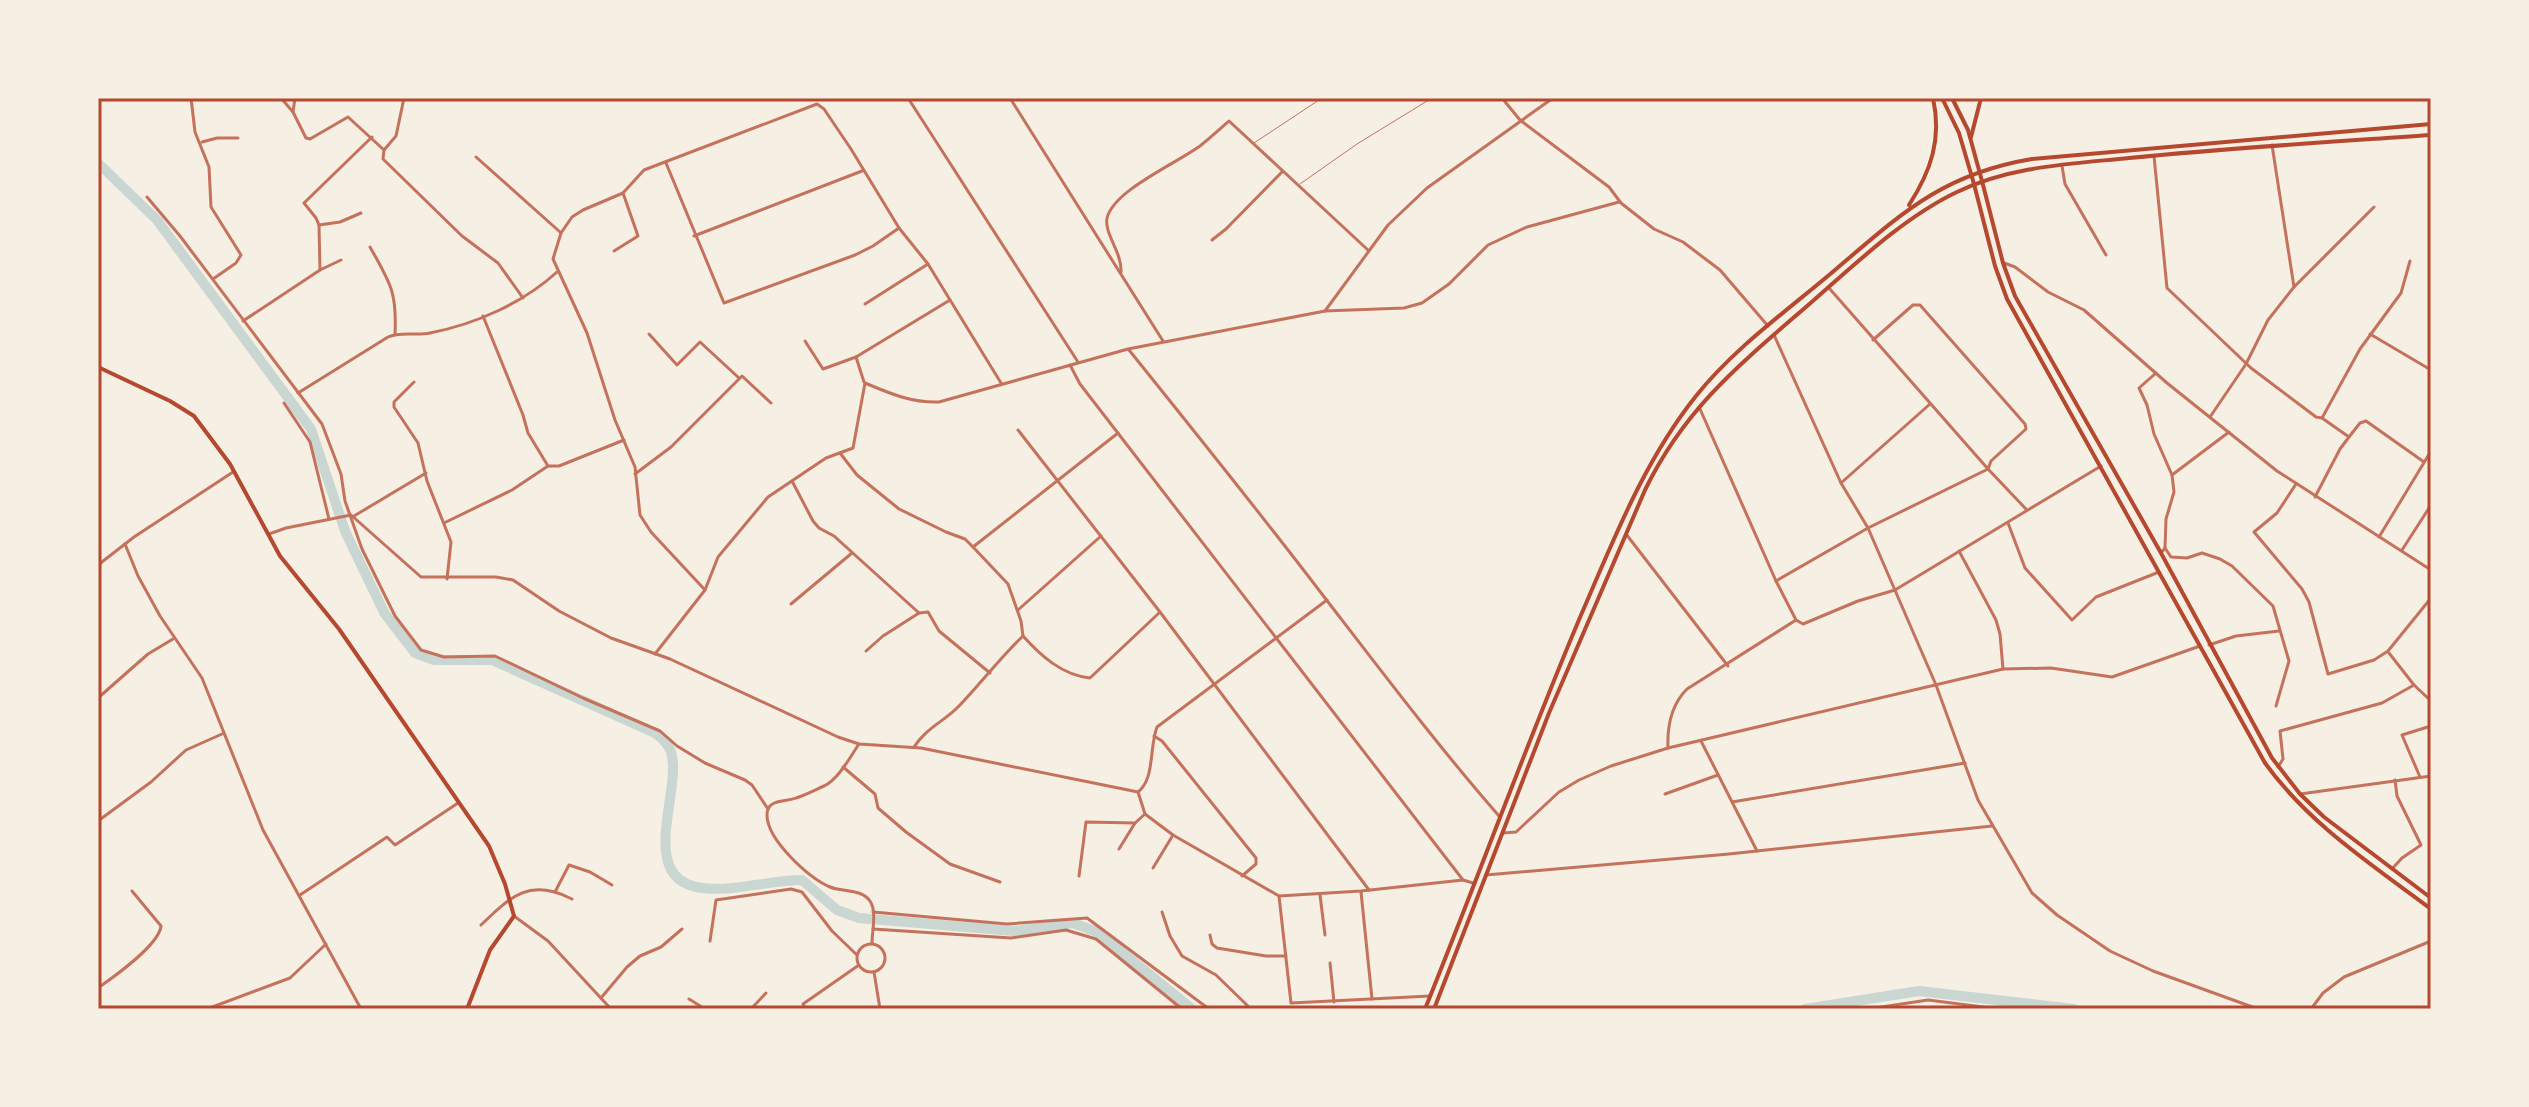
<svg xmlns="http://www.w3.org/2000/svg" width="2529" height="1107" font-family="'Fira Sans',sans-serif">
<style>
.lines{fill:none;stroke-linecap:round;stroke-linejoin:round}
.river{stroke:#c9d6d2;stroke-width:10}
.service{stroke:#c5725c;stroke-width:1}
.minor{stroke:#c5725c;stroke-width:3}
.tertiary{stroke:#c5725c;stroke-width:3}
.secondary{stroke:#b5482f;stroke-width:4}
.trunk{stroke:#b5482f;stroke-width:4}
.neatline{fill:none;stroke:#b5482f;stroke-width:3}
</style>
<rect width="100%" height="100%" fill="#f6efe4"/>
<g class="lines">
<!-- river -->
<g class="river">
<path d="M98,163L157,220L311,429L345,531L367,577L385,614L415,653L434,660H492L655,733C662,738 668,744 671,752C683,790 635,880 702,888C735,892 769,880 802,880L837,910L859,918L1014,931L1073,923L1097,932L1192,1009"/>
<path d="M1805,1009L1919,991L2074,1009"/>
</g>
<!-- service -->
<g class="service">
<path d="M1254,143L1322,98"/>
<path d="M1300,184L1357,144L1432,98"/>
</g>
<!-- minor -->
<g class="minor">
<path d="M191,98L195,132L209,167L211,207L241,255L236,263L213,279"/>
<path d="M281,98L293,112L306,138L310,139L348,117L384,150L383,159L462,236L498,263L523,298"/>
<path d="M908,98L1078,362"/>
<path d="M1010,98L1163,341"/>
<path d="M1502,98L1520,120L1609,187L1621,203L1654,229L1683,242L1720,270L1768,326"/>
<path d="M293,112L295,98"/>
<path d="M202,142L217,138H238"/>
<path d="M384,150L396,136L404,98"/>
<path d="M2154,156L2167,288L2251,368L2316,417L2322,418"/>
<path d="M476,157L560,232"/>
<path d="M666,163L724,303L855,255L873,246L899,228"/>
<path d="M2062,166L2065,184L2106,255"/>
<path d="M147,197L180,236L322,424L341,474L345,501L362,549L395,616L421,650L444,657L495,656L583,698L660,731L677,746L705,763L745,780L752,785L768,809"/>
<path d="M319,225L340,222L361,213"/>
<path d="M694,236L862,171"/>
<path d="M1212,240L1226,229L1282,172"/>
<path d="M370,247C390,283 397,291 395,334"/>
<path d="M614,251L638,236L623,193"/>
<path d="M320,270L319,225L316,218L304,203L372,137"/>
<path d="M1121,272C1122,252 1104,234 1107,218C1114,190 1177,163 1200,146C1210,138 1220,129 1229,121L1368,250"/>
<path d="M2294,287L2374,207"/>
<path d="M1829,288L1988,469L2026,509"/>
<path d="M865,304L928,264"/>
<path d="M1325,311L1404,308L1422,303L1449,284L1488,245L1527,227L1619,202"/>
<path d="M483,316L523,415L528,433L548,466"/>
<path d="M243,321L320,270L341,260"/>
<path d="M649,334L677,365L700,342L739,378"/>
<path d="M2370,334L2431,370"/>
<path d="M805,341L823,369L856,357"/>
<path d="M1129,350C1195,432 1261,514 1325,598C1382,672 1438,746 1499,816"/>
<path d="M1070,365L1080,384L1463,880"/>
<path d="M2156,373L2139,388L2147,405L2154,434L2172,475L2174,492L2166,519L2165,548L2161,553"/>
<path d="M414,382L394,402V407L418,443L427,481L451,542L447,579"/>
<path d="M864,382L856,357L950,300"/>
<path d="M298,393L388,337C401,331 416,336 430,333C476,324 523,303 557,272"/>
<path d="M284,403L310,442L329,519"/>
<path d="M1700,409L1776,581L1796,620"/>
<path d="M2210,417L2246,364L2268,320L2294,287L2272,145"/>
<path d="M1018,430L1160,612L1369,890"/>
<path d="M2349,437L2360,423L2366,421L2424,462"/>
<path d="M840,453L857,475L899,509L946,532L965,539L973,547L1008,584L1021,621L1023,636C1000,658 981,683 960,705C944,722 927,727 914,747"/>
<path d="M635,474L671,447L742,376L771,403"/>
<path d="M2172,475L2229,432"/>
<path d="M792,481L813,521L819,528L834,536L919,613L928,612L939,631L990,673"/>
<path d="M1841,483L1930,404"/>
<path d="M2296,484L2277,513L2254,532L2302,589L2309,602L2328,674L2374,660L2388,651L2431,598"/>
<path d="M2315,497L2340,449L2349,437L2322,418L2360,349L2401,293L2410,261"/>
<path d="M354,516L426,473"/>
<path d="M444,523L512,490L548,466H559L624,440"/>
<path d="M2008,523L2025,568L2072,620L2096,597L2159,572"/>
<path d="M1626,534L1728,666"/>
<path d="M2379,537L2431,451"/>
<path d="M125,544L138,576L160,616L202,678L263,830L361,1009"/>
<path d="M973,547L1118,433"/>
<path d="M2165,548L2171,557L2187,558L2202,553L2220,559L2232,566L2273,606L2289,661L2276,706"/>
<path d="M2402,550L2431,505"/>
<path d="M1959,551L1996,620L2000,634L2003,669"/>
<path d="M98,565L134,537L233,472"/>
<path d="M1776,581L1868,528L1988,469L1991,461L2026,429L2025,424L1920,305H1913L1873,340"/>
<path d="M705,590L651,532L640,515L635,467L615,420L587,333L553,259L561,233L572,217L583,210L623,193L644,170L817,104L824,109L851,149L899,228L928,264L1001,383"/>
<path d="M791,604L852,553"/>
<path d="M1018,610L1101,536"/>
<path d="M1023,636C1041,656 1062,675 1090,678L1159,613"/>
<path d="M2209,645L2236,636L2279,631"/>
<path d="M866,651L883,636L919,613"/>
<path d="M2389,653L2414,685L2431,701"/>
<path d="M98,698L148,654L173,639"/>
<path d="M1154,736L1162,741L1256,858V864L1242,876"/>
<path d="M1701,741L1757,851"/>
<path d="M859,744C850,757 838,780 824,786C815,790 805,795 796,798C787,802 767,798 767,815C767,840 809,878 830,887C842,892 862,889 870,901C877,911 872,932 872,943"/>
<path d="M1668,748C1667,726 1671,705 1687,689L1796,620L1803,624L1858,601L1895,590L2101,466"/>
<path d="M843,767L875,794L878,808L906,832L950,864L1000,882"/>
<path d="M2278,767L2283,759L2280,731L2382,703L2414,685"/>
<path d="M2420,777L2402,735L2431,726"/>
<path d="M1138,792C1155,779 1149,748 1157,727L1327,600"/>
<path d="M1665,794L1718,775"/>
<path d="M2300,794L2431,776"/>
<path d="M1732,802L1965,763"/>
<path d="M98,821L151,782L186,750L222,734"/>
<path d="M1503,833L1516,832L1559,792L1579,780L1611,766L1668,748L2003,669L2051,668L2112,677L2200,646"/>
<path d="M1119,849L1135,823L1145,814"/>
<path d="M1153,868L1173,835"/>
<path d="M2392,869L2402,858L2421,845L2397,796L2395,780"/>
<path d="M1079,876L1086,822L1135,823"/>
<path d="M555,892L569,865L590,872L612,885"/>
<path d="M1361,892L1372,999"/>
<path d="M300,895L387,837L395,845L458,803"/>
<path d="M1320,895L1325,935"/>
<path d="M1279,896L1291,1003L1430,996"/>
<path d="M873,912L1007,924L1087,918L1209,1009"/>
<path d="M1162,912L1170,936L1182,956L1216,975L1251,1009"/>
<path d="M514,916L548,941L611,1009"/>
<path d="M481,925C512,895 530,878 572,899"/>
<path d="M873,929L1011,938L1066,930L1096,939L1182,1009"/>
<path d="M1210,935L1212,944L1217,948L1266,956H1286"/>
<path d="M710,941L716,900L791,889L802,892L832,931L857,955"/>
<circle cx="871" cy="958" r="14"/>
<path d="M1330,963L1334,1002"/>
<path d="M874,972L880,1009"/>
<path d="M98,988C115,976 159,945 161,926L132,891"/>
<path d="M601,998L627,967L640,956L661,947L682,929"/>
<path d="M689,999L705,1009"/>
<path d="M207,1009L290,978L326,944"/>
<path d="M383,1009H390"/>
<path d="M751,1009L766,993"/>
<path d="M820,1009L804,1007L803,1004L859,965"/>
<path d="M1868,1009L1928,1000L1999,1009"/>
</g>
<!-- tertiary -->
<g class="tertiary">
<path d="M2004,263L2015,267L2048,292L2084,310L2167,383L2277,471L2431,570"/>
<path d="M1774,335L1841,483L1868,528L1936,685L1978,800L2032,893L2057,915L2110,951L2153,971L2258,1009"/>
<path d="M269,534L286,528L351,515L421,577H496L513,580L559,611L611,638L670,659L838,737L859,744L921,748L1138,792L1145,814L1173,835L1279,896L1361,891L1463,880L1473,883"/>
<path d="M655,654L705,590L718,557L768,497L826,458L853,448L865,383C889,393 911,403 939,402L1128,349L1325,311L1388,225L1427,188L1553,98"/>
<path d="M1486,875L1729,854L1992,826"/>
<path d="M2311,1009L2323,993L2344,977L2431,941"/>
</g>
<!-- secondary -->
<g class="secondary">
<path d="M1982,181L2003,263L2015,296L2161,553L2272,758L2300,794L2324,817L2431,898"/>
<path d="M1974,184L1995,266L2007,299L2265,763C2309,824 2371,864 2431,909"/>
<path d="M98,367L170,401L194,416L230,464L280,556L339,629L489,846L505,884L514,916L490,950L467,1009"/>
</g>
<!-- trunk -->
<g class="trunk">
<path d="M1942,98L1959,133L1974,184"/>
<path d="M1952,98L1968,130L1982,181"/>
<path d="M1971,137L1981,98"/>
<path d="M1909,205C1931,171 1942,139 1933,98"/>
<path d="M1425,1009C1478,878 1526,745 1581,615C1614,539 1644,461 1696,396C1734,348 1788,310 1835,270C1901,214 1942,174 2032,159L2431,124"/>
<path d="M1434,1009L1549,713L1645,490C1683,412 1734,369 1799,313C1847,272 1900,219 1957,192C2011,166 2070,164 2129,158C2229,148 2330,142 2431,135"/>
</g>
</g>
<!-- border -->
<rect width="2529" height="1107" fill="none" stroke="#f6efe4" stroke-width="200"/>
<rect x="100" y="100" width="2329" height="907" class="neatline"/>
</svg>
